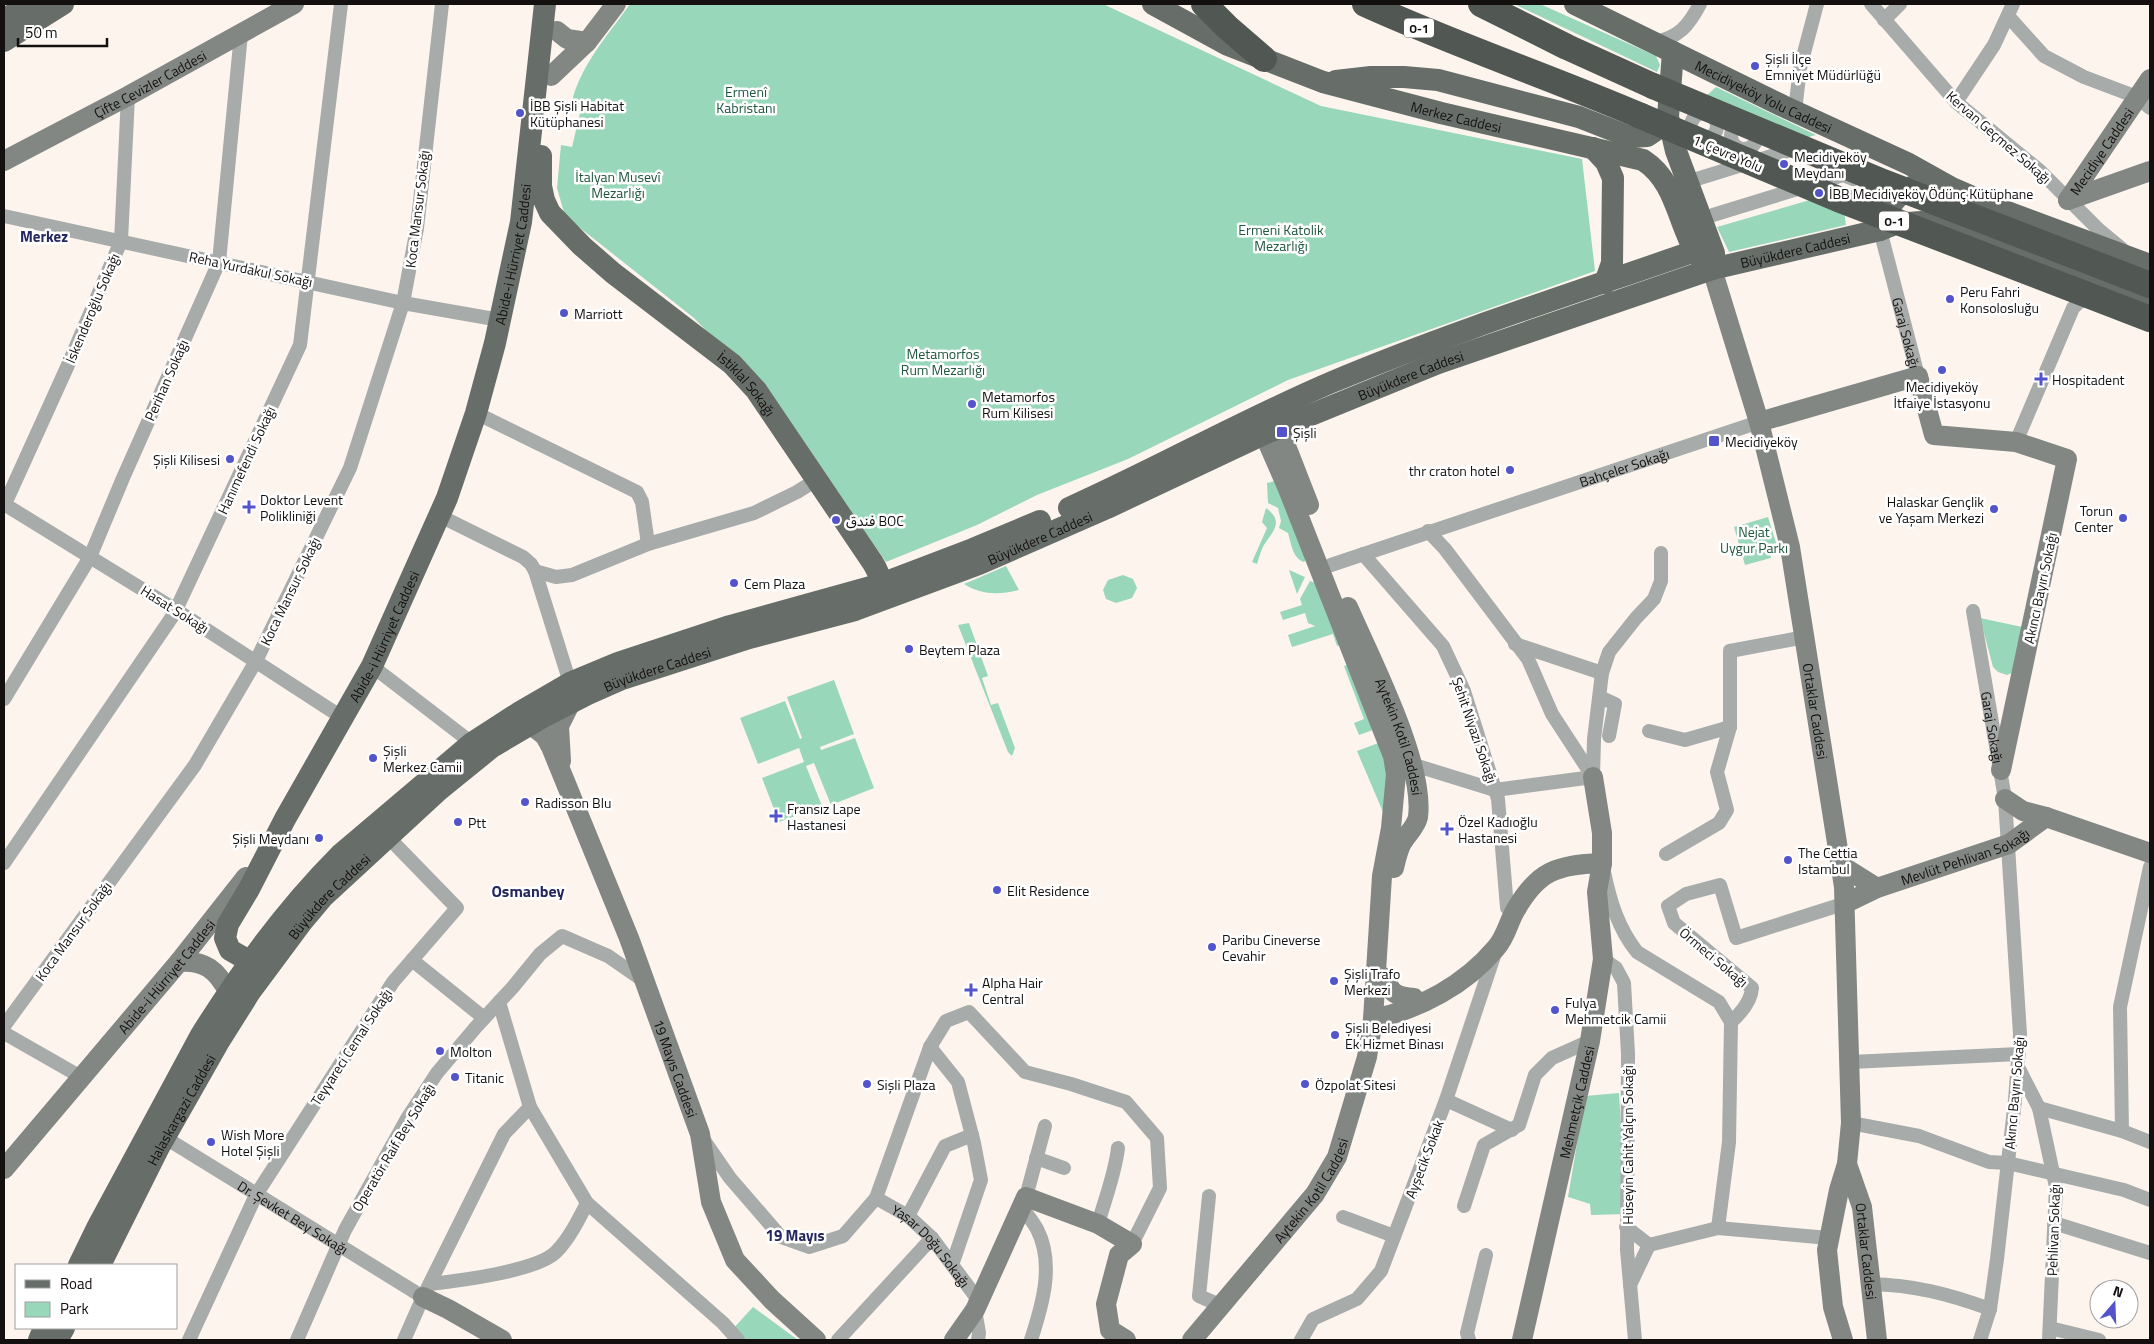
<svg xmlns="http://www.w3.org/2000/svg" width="2154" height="1344" font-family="'Titillium Web','Noto Sans Arabic',sans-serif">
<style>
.green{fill:#99d7ba}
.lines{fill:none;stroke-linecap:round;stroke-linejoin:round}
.street{stroke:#a7aba9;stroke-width:14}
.secondary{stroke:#828784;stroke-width:20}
.primary{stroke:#676e69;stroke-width:22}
.highway{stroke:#515853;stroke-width:26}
.highway-bridge{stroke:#515853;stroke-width:26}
.poi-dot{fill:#5354cb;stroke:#fff;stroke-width:2}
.labels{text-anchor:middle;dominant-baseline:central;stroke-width:5;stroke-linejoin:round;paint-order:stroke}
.shield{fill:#fff;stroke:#5a5857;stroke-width:1}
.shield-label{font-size:12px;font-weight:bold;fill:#13100f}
.poi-label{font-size:14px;fill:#13100f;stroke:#fff;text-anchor:start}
.street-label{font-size:14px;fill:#13100f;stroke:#fff}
.park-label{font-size:14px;fill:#205841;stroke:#fff}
.neighbourhood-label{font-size:15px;font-weight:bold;fill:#252761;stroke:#fff}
.quarter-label{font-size:16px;font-weight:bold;fill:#252761;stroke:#fff}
</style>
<rect width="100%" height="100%" fill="#fdf4ee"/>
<!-- green -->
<g class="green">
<path d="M630,4H1103L1321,106L1582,159L1595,271L1288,380L1128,459L1037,495L977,525L886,562L775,402L694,318L565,216L557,188L561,145L572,147L581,109L571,106C578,68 608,35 630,4Z"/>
<path d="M1514,4H1540L1656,56L1660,65L1657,72Z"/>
<path d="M1716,87L1816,135L1791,142L1704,98Z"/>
<path d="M1841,191L1846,225L1729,252L1717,227Z"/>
<path d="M1278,480L1308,557L1304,562C1293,559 1291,543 1288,533L1279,528L1281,521L1278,508L1268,503L1267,483Z"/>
<path d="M1266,508C1284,521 1274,530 1264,545C1261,550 1259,558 1257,564L1252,562L1267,528L1262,522Z"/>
<path d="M1768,517L1777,546L1769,549L1771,558L1745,565L1734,527Z"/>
<path d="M1006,566L1019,590C999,595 981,595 964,584Z"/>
<path d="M1289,570L1305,577L1297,594Z"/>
<path d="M1123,575L1133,579L1137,588L1132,598L1116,603L1106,599L1103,590L1108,580Z"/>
<path d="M1310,581L1319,584L1343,644L1337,646L1333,634L1292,647L1288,635L1315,626L1308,623L1305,613L1283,620L1280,612L1302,605L1300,599Z"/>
<path d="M1980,618L2027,628L2014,672L2007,675L1998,672L1993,667Z"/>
<path d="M969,623L988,676L982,678L991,705L998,703L1015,748L1012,756L1008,752L958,625Z"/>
<path d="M1350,664L1376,729L1359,735L1354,723L1364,719L1344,666Z"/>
<path d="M834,680L854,734L820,747L821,750L855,738L874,788L831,805L814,763L806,766L822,806L779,822L762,778L804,762L799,748L758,764L740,718L785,701L800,739L802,738L787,697Z"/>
<path d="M1381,742L1390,764L1386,819L1357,751Z"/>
<path d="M1619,1093L1626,1214L1591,1215L1590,1204L1568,1197L1585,1096Z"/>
<path d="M753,1307L798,1340H742L731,1331Z"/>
</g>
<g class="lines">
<!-- street -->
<g class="street">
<path d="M1871,4L1956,102L2040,171L2099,230L2122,249"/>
<path d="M2008,16L2044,56L2084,77L2137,97L2150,108"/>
<path d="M1884,20L1900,4"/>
<path d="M1654,42C1679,38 1689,25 1700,4"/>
<path d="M1956,102L1994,45L2013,4"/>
<path d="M1795,111L1800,68L1817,4"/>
<circle cx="1704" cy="126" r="13"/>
<circle cx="1744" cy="136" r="13"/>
<path d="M1687,182L1797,148"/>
<path d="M1713,215L1843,175L1853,179"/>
<path d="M4,216L403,303L500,320"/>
<path id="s1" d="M1880,230L1918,376"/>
<path d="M476,413L637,492L642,502L648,544"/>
<path d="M2016,442L2073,308L2080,301H2091"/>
<path d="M4,504L176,610L343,718"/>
<path d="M4,506L68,365L121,241L128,96"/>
<path d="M440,516L523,557L531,564L535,571L570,683"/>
<path d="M1428,531L1445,549L1528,659L1552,714L1593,777"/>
<path d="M1363,554L1443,646L1464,691L1498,799L1507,908"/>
<path id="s2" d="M1331,565L1759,422"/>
<path d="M535,571L556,577L572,575L648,544L754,513L797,492L816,480"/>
<path id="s3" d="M1973,611L2005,799L2020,1034L2015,1100L1997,1259L1990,1309L1980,1340"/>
<path d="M1515,644L1602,673"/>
<path d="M372,666L472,743"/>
<path d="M1600,697L1615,704L1609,736"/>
<path d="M4,699L90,557L123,478L219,262L241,34"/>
<path d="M1649,731L1685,740L1730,727"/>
<path d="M1411,764L1495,790L1593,777"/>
<path d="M1593,777L1594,739L1602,673L1609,652L1636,618L1654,599L1661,581V553"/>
<path d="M1666,854L1719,823L1727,810L1717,772L1730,727V651L1805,637"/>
<path d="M4,863L174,614L300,345L341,4"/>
<path d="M1604,872C1610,901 1618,928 1637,952L1719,1002L1731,1022"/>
<path d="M1603,959L1616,968L1624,983L1628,1054L1627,1250L1635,1340"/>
<path d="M412,960L484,1018"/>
<path d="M499,1002L530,1107L587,1203L723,1323L738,1340"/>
<path d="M1731,1022C1741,1013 1751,1002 1752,988L1674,923L1668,906L1686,894L1720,885L1736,938L1846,903"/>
<path d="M4,1026L195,765L256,661L350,468L403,303L417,228L442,4"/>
<path d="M4,1033L81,1077"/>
<path d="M930,1047L958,1082L974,1143L981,1180L952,1265"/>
<path d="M1851,1062L2019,1054"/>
<path d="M2018,1067L2039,1108L2056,1187L2049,1340"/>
<path d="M1446,1100L1512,1130"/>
<path d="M2039,1108L2122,1131L2150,1142"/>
<path d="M1851,1123L1919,1136L1989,1162L2008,1163L2055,1174L2124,1190L2150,1200"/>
<path d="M2122,1131L2120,1007L2150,867"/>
<path id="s4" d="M164,1137L423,1297"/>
<path d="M703,1139L730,1178L781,1237L809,1247L843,1236L876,1198L930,1047L946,1021L969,1012L1025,1072L1071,1084L1126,1102L1157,1138L1160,1188L1132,1244"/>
<path d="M1036,1158L1064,1168"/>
<path d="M1209,1196L1199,1296L1222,1306"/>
<path d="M1026,1197L1045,1126"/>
<path id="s5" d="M876,1198L908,1216L932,1238L979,1301"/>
<path d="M1464,1206L1484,1145L1519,1125L1535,1075L1552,1058L1590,1041"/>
<path d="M1021,1207C1027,1214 1033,1222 1037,1229C1055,1264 1042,1306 1031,1340"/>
<path d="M908,1216L945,1146L972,1135"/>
<path d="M1343,1217L1394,1236"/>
<path d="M2054,1223L2150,1253"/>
<path d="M1098,1224C1105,1199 1115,1174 1118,1148"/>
<path d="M1626,1227L1649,1245"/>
<path d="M1718,1228L1729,1142L1731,1022"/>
<path d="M1649,1245L1718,1228L1829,1238"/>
<path d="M430,1284C458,1281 537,1271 556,1252C569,1239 579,1219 587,1203"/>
<path d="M1870,1284C1914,1285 1949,1294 1990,1309"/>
<path d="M1630,1285L1649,1245"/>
<path d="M975,1310L979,1333L978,1340"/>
<path d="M2050,1328L2099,1340"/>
<path d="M189,1340L256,1195L393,982L457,908L388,837"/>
<path d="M297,1340L345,1230L408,1117L437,1073L476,1027L513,987L540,954L562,936L608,956L644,981"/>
<path d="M404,1340L423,1297L504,1134L530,1107"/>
<path d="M838,1340L932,1238"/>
<path d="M1301,1340L1313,1319L1357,1299L1381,1271L1446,1100L1496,950"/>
<path d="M1469,1340L1467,1333L1486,1255"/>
</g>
<!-- secondary -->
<g class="secondary">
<path d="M557,31L567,39L587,42"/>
<path d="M551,76L587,42L616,4"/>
<path id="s6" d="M4,161L128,96L294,4"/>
<path id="s7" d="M2068,200L2150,79"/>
<path d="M2068,200L2150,171"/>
<path id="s8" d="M1712,269L1759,422L1790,547L1844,887L1851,1123L1847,1164L1839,1190L1827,1250L1833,1307L1843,1340"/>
<path d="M1759,422L1918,376L1934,435L2016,442L2067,459L2001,770"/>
<path d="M1279,428L1309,505"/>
<path id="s9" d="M1348,607C1370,658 1425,763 1418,817C1416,827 1407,834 1402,843C1398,850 1396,860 1394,868"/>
<path id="s10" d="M531,725L545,736L551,747L629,938L700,1134L711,1202L735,1260L772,1300L816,1340"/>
<path d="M561,761L559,726L571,702"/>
<path d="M2005,799L2023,811L2046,817L2150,853"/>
<path d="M1842,866L1877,888"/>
<path id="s11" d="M1846,903L1877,888L2009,844L2046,817"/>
<path d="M179,962C205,960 217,970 229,993"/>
<path d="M1383,977C1393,994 1394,996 1414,998"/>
<path d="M1373,1019C1420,1009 1465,985 1496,948C1506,937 1508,923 1515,911C1538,870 1557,865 1602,863"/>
<path id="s12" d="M1847,1164L1862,1207L1877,1340"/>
<path id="s13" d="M4,1169L179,962L246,877"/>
<path d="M423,1297L448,1309L502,1340"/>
<path d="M954,1340L975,1310L1026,1197L1098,1224L1132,1244L1119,1255L1106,1304L1110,1330L1126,1340"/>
<path id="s14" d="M1192,1340L1315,1194L1337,1157L1367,1057L1373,1019L1382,876L1391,828L1396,774L1393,756L1288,489L1264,434"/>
<path id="s15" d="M1522,1340L1590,1041L1603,959L1597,892L1602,863V833L1593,777"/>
</g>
<!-- primary -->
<g class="primary">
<path id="s16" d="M1153,4L1228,45L1323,82L1441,113L1643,160C1680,184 1677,231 1703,262"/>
<path id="s17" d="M1575,4L1783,106L1909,164L1952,188L2010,213L2150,265"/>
<path d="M4,19L32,4"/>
<path d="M4,41L63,4"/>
<path d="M1673,52L1668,117L1676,151L1714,253V265L1712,269"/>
<path d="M1336,81L1371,77H1404L1438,80L1579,117L1630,137L1647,136L1662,126L1668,117"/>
<path d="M1593,148L1606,162L1613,178L1612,263L1605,283"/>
<path id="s18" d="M541,156V186L544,200L550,213L582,246L613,273L732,364L756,390L873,563C879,573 886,589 874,597"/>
<path d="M1880,230C1888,208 1896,191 1919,184"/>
<path d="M1069,508C1158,468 1243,420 1332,382C1451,332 1574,293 1695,251"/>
<path id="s19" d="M266,963L251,962L230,950L225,938L228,924L249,889L285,819L372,666L447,498L476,413L495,343L521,222L545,4"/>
<path d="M79,1265L97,1228L201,1035C241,971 287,908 340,855L472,743L520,712L570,683L618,663L730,626L881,584L973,549L1040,521"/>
<path id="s20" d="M100,1265L159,1147L218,1043L250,992L302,922L323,897L439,790L492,747L543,717L588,694L622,679L749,638L855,610L979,564L1107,508L1264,434L1438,363L1712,269L1880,230L1895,224L1921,222L1970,233L2150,300"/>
<path d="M39,1340L44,1328"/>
<path d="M57,1340L64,1328"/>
</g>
<!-- highway -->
<g class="highway">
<path d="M1204,4L1227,27L1264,59"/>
<path d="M1365,4C1455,45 1550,77 1641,116"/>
<path d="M1481,4L1567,47L1653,86"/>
</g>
<!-- highway-bridge -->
<g class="highway-bridge">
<path d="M1653,86L1883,182L2150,285"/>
<path d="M1641,116L1838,199L2150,319"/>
</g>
</g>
<!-- markers -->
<g class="poi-dot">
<circle cx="1755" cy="66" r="5"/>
<circle cx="520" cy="113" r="5"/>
<circle cx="1784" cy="164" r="5"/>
<circle cx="1819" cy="193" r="5"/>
<circle cx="1950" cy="299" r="5"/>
<circle cx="564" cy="313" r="5"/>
<circle cx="1942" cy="370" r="5"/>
<path d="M2038.5 371.5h5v5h5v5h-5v5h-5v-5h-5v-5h5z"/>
<circle cx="972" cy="404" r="5"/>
<rect x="1276" y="426" width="12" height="12" rx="2.5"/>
<rect x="1708" y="435" width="12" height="12" rx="2.5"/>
<circle cx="230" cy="459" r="5"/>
<circle cx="1510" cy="470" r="5"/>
<path d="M246.5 499.5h5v5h5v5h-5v5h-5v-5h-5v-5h5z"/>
<circle cx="1994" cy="509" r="5"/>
<circle cx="2123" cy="518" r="5"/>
<circle cx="836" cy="520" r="5"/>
<circle cx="734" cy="583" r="5"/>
<circle cx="909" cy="649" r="5"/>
<circle cx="373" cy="758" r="5"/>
<circle cx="525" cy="802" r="5"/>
<path d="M773.5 808.5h5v5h5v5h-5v5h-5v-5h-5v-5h5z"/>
<circle cx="458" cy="822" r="5"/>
<path d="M1444.5 821.5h5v5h5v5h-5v5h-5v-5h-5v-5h5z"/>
<circle cx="319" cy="838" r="5"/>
<circle cx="1788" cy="860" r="5"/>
<circle cx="997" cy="890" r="5"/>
<circle cx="1212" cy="947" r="5"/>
<circle cx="1334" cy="981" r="5"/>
<path d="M968.5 982.5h5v5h5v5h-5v5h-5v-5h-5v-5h5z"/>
<circle cx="1555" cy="1010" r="5"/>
<circle cx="1335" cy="1035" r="5"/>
<circle cx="440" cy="1051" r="5"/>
<circle cx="455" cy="1077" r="5"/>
<circle cx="867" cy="1084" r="5"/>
<circle cx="1305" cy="1084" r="5"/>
<circle cx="211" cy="1142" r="5"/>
</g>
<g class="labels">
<!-- shield labels -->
<g class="shield">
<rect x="1404" y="18.5" width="30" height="19" rx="4"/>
<rect x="1879" y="211.5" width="30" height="19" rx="4"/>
</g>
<g class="shield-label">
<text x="1419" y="28">O-1</text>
<text x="1894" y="221">O-1</text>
</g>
<!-- poi labels -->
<g class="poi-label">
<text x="1765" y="58">Şişli İlçe<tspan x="1765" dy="16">Emniyet Müdürlüğü</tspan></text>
<text x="530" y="105">İBB Şişli Habitat<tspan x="530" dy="16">Kütüphanesi</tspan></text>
<text x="1794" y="156">Mecidiyeköy<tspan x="1794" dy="16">Meydanı</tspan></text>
<text x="1829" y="193">İBB Mecidiyeköy Ödünç Kütüphane</text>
<text x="1960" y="291">Peru Fahri<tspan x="1960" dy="16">Konsolosluğu</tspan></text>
<text x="574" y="313">Marriott</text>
<text x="2052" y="379">Hospitadent</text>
<text x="1942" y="386" text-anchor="middle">Mecidiyeköy<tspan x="1942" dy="16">İtfaiye İstasyonu</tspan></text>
<text x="982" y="396">Metamorfos<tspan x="982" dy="16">Rum Kilisesi</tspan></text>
<text x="1293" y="432">Şişli</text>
<text x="1725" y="441">Mecidiyeköy</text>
<text x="220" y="459" text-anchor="end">Şişli Kilisesi</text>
<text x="1500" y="470" text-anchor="end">thr craton hotel</text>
<text x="260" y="499">Doktor Levent<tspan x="260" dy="16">Polikliniği</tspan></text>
<text x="1984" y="501" text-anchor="end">Halaskar Gençlik<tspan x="1984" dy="16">ve Yaşam Merkezi</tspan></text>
<text x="2113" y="510" text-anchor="end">Torun<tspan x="2113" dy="16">Center</tspan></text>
<text x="846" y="520">فندق BOC</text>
<text x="744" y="583">Cem Plaza</text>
<text x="919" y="649">Beytem Plaza</text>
<text x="383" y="750">Şişli<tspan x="383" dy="16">Merkez Camii</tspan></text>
<text x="535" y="802">Radisson Blu</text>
<text x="787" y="808">Fransız Lape<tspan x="787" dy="16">Hastanesi</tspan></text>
<text x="1458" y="821">Özel Kadıoğlu<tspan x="1458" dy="16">Hastanesi</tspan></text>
<text x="468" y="822">Ptt</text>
<text x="309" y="838" text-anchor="end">Şişli Meydanı</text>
<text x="1798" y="852">The Cettia<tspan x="1798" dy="16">Istambul</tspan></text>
<text x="1007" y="890">Elit Residence</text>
<text x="1222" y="939">Paribu Cineverse<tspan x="1222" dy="16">Cevahir</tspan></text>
<text x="1344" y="973">Şişli Trafo<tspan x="1344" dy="16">Merkezi</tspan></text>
<text x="982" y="982">Alpha Hair<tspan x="982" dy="16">Central</tspan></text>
<text x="1565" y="1002">Fulya<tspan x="1565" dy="16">Mehmetcik Camii</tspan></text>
<text x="1345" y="1027">Şişli Belediyesi<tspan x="1345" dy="16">Ek Hizmet Binası</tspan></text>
<text x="450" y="1051">Molton</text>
<text x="465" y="1077">Titanic</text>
<text x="877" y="1084">Sişli Plaza</text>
<text x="1315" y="1084">Özpolat Sitesi</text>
<text x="221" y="1134">Wish More<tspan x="221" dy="16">Hotel Şişli</tspan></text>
</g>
<!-- street labels -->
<g class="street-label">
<text stroke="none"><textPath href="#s6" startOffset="165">Çifte Cevizler Caddesi</textPath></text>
<text stroke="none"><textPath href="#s17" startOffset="210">Mecidiyeköy Yolu Caddesi</textPath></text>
<text stroke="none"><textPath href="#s16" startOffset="325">Merkez Caddesi</textPath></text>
<text transform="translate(1999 137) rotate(41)">Kervan Geçmez Sokağı</text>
<text stroke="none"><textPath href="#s7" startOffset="59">Mecidiye Caddesi</textPath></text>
<text transform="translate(1728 153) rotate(23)">1. Çevre Yolu</text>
<text transform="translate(417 209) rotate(-83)">Koca Mansur Sokağı</text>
<text stroke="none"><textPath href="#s20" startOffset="2056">Büyükdere Caddesi</textPath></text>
<text stroke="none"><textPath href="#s19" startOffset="799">Abide-i Hürriyet Caddesi</textPath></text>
<text transform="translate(251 269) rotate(12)">Reha Yurdakul Sokağı</text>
<text transform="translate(92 308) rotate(-67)">İskenderoğlu Sokağı</text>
<text stroke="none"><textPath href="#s1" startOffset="106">Garaj Sokağı</textPath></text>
<text stroke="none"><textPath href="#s20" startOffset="1651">Büyükdere Caddesi</textPath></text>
<text transform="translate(166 380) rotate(-66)">Perihan Sokağı</text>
<text stroke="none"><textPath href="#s18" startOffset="320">İstiklal Sokağı</textPath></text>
<text transform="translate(246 460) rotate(-65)">Hanımefendi Sokağı</text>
<text stroke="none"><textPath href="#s2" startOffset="309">Bahçeler Sokağı</textPath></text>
<text stroke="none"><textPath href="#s20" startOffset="1246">Büyükdere Caddesi</textPath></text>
<text transform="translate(2040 588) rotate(-78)">Akıncı Bayırı Sokağı</text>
<text transform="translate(290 591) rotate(-64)">Koca Mansur Sokağı</text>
<text transform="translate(175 609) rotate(32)">Hasat Sokağı</text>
<text stroke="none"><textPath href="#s19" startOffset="394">Abide-i Hürriyet Caddesi</textPath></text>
<text stroke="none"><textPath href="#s20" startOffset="841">Büyükdere Caddesi</textPath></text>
<text stroke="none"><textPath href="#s8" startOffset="455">Ortaklar Caddesi</textPath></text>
<text stroke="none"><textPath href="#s3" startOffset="118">Garaj Sokağı</textPath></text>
<text transform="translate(1475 730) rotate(71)">Şehit Niyazi Sokağı</text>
<text stroke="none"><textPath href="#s9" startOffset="140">Aytekin Kotil Caddesi</textPath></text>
<text stroke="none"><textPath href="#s11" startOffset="128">Mevlüt Pehlivan Sokağı</textPath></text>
<text stroke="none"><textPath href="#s20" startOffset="436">Büyükdere Caddesi</textPath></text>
<text transform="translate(73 931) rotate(-54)">Koca Mansur Sokağı</text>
<text transform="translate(1714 957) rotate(40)">Örmeci Sokağı</text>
<text stroke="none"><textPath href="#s13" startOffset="252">Abide-i Hürriyet Caddesi</textPath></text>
<text transform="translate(351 1047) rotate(-57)">Teyyareci Cemal Sokağı</text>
<text stroke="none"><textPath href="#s10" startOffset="375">19 Mayıs Caddesi</textPath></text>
<text transform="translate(2014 1093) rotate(-85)">Akıncı Bayırı Sokağı</text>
<text stroke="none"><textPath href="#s15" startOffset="244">Mehmetçik Caddesi</textPath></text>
<text stroke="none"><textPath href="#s20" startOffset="175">Halaskargazi Caddesi</textPath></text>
<text transform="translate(1627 1145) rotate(-90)">Hüseyin Cahit Yalçın Sokağı</text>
<text transform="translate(393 1147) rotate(-59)">Operatör Raif Bey Sokağı</text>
<text transform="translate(1424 1159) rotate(-69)">Ayşecik Sokak</text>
<text stroke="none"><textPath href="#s14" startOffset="192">Aytekin Kotil Caddesi</textPath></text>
<text stroke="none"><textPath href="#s4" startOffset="152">Dr. Şevket Bey Sokağı</textPath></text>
<text transform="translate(2053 1230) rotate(-88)">Pehlivan Sokağı</text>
<text stroke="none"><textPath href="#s5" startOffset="74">Yaşar Doğu Sokağı</textPath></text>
<text stroke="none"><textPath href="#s12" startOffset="90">Ortaklar Caddesi</textPath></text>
</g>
<!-- park labels -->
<g class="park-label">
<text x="746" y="91">Ermenî<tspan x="746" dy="16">Kabristanı</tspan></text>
<text x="618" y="176">İtalyan Musevî<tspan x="618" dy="16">Mezarlığı</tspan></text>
<text x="1281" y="229">Ermeni Katolik<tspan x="1281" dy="16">Mezarlığı</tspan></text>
<text x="943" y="353">Metamorfos<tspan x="943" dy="16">Rum Mezarlığı</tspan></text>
<text x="1754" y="531">Nejat<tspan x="1754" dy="16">Uygur Parkı</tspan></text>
</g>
<!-- neighbourhood labels -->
<g class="neighbourhood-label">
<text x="44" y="236">Merkez</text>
<text x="795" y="1235">19 Mayıs</text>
</g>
<!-- quarter labels -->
<g class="quarter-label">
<text x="528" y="891">Osmanbey</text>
</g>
</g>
<!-- border -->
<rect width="2154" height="1344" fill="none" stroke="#13100f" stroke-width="10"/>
<!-- legend -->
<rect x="15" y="1264" width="162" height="65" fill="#ffffff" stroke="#a19f9f"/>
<rect x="25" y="1280" width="25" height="8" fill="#676e69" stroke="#a19f9f"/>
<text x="60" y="1289" font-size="15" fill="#13100f">Road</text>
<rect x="25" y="1302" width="25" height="15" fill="#99d7ba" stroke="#a19f9f"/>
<text x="60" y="1314" font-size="15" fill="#13100f">Park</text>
<!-- north arrow -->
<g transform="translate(2114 1304) rotate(19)"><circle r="24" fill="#ffffff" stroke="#a19f9f"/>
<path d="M0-4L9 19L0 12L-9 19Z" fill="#5354cb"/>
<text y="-8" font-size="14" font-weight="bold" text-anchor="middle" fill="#13100f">N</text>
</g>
<!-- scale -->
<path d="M18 38v8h89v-8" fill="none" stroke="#13100f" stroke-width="2.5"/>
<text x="25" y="38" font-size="15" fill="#13100f" stroke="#ffffff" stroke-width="4" paint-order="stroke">50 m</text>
</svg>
